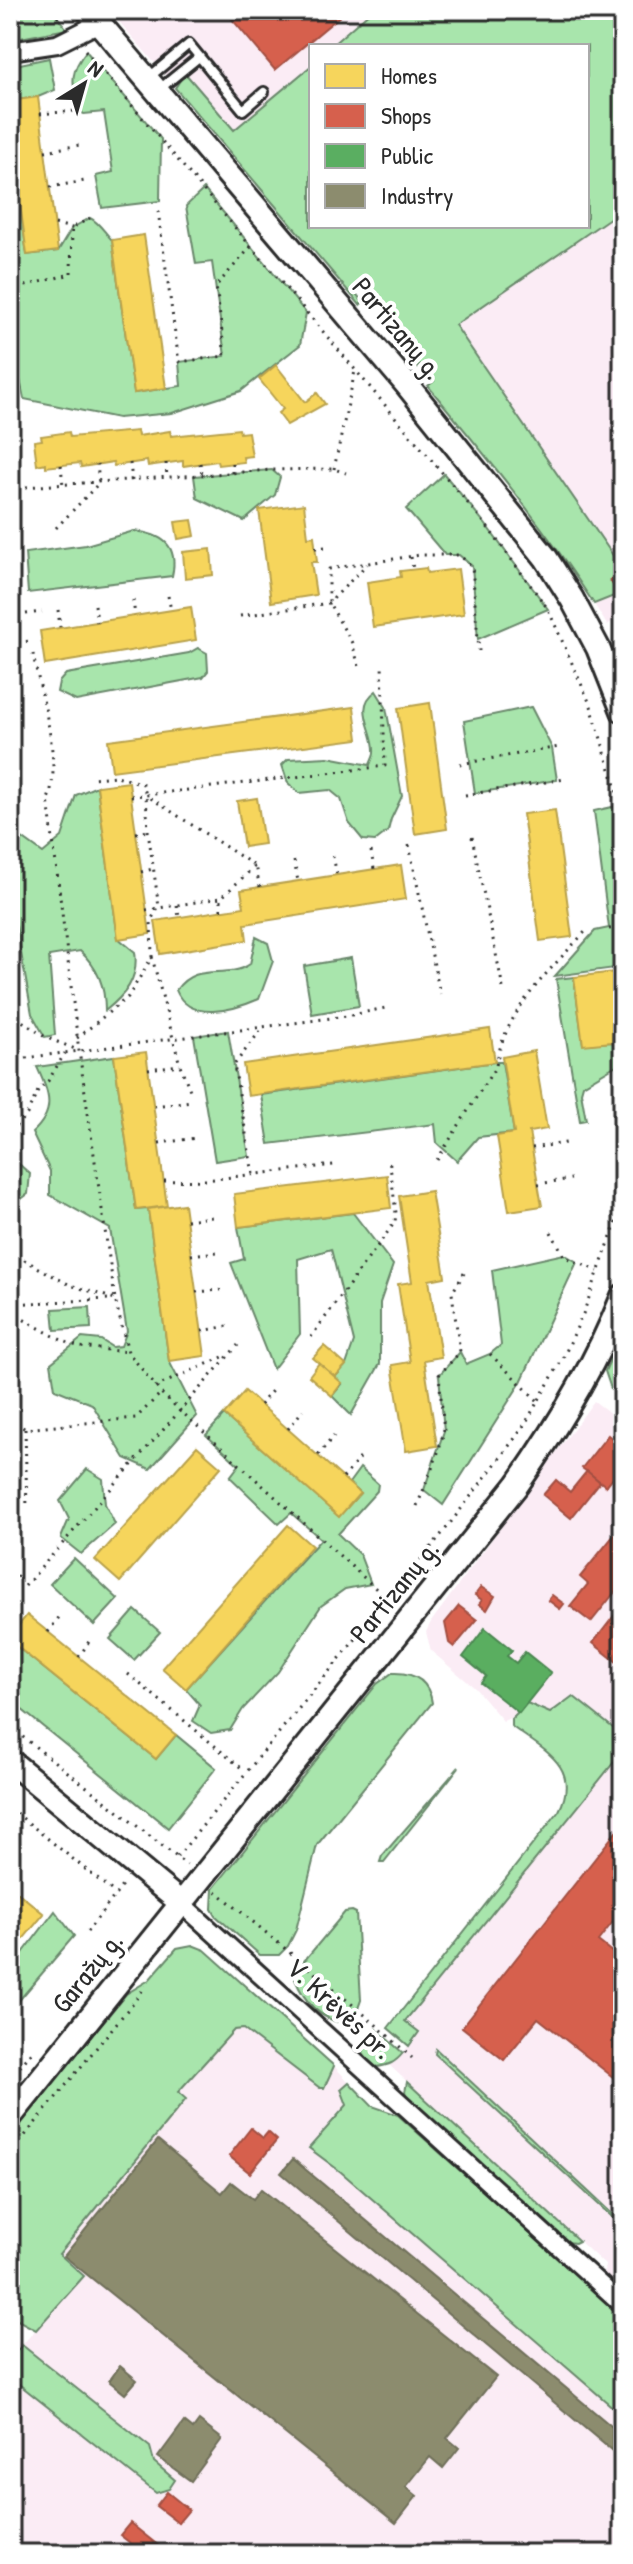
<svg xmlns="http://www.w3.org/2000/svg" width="633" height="2564" font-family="'Patrick Hand',sans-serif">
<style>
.built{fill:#fbecf5}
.green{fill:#a8e5ac;stroke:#6a886c;stroke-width:2}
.homes{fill:#f6d55c;stroke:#b9a24d;stroke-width:2}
.shops{fill:#d6604d;stroke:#a35043;stroke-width:2}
.public{fill:#5aae61;stroke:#4c8751;stroke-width:2}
.industry{fill:#8c8c6e;stroke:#6f6f5a;stroke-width:2}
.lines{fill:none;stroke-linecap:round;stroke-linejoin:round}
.lane-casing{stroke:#2b2b2b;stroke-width:14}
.street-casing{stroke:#2b2b2b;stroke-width:22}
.secondary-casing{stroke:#2b2b2b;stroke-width:28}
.path{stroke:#2b2b2b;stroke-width:3;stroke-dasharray:2 6;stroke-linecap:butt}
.lane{stroke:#fff;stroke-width:8}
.street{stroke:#fff;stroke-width:16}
.secondary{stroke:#fff;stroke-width:22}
.labels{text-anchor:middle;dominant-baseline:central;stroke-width:8;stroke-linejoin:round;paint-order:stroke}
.street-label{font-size:28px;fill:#2b2b2b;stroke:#fff}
</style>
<rect width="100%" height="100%" fill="#fff"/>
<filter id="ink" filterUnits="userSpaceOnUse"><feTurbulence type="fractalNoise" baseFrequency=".0125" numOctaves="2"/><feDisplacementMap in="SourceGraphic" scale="16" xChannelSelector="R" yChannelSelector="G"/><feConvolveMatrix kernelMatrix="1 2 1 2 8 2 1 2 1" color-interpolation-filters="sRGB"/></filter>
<g filter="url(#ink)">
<!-- built -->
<g class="built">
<path d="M109,10H372L331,46H311V66L221,140Z"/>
<path d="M618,213L623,221V570L455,325Z"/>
<path d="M618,574L623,579V615L607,625L594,604L619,594L610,580Z"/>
<path d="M594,1401L623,1423V1736L573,1696L550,1713L527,1703L517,1715L503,1721L475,1688L431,1651L426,1632L431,1622Z"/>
<path d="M623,1751V2292L604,2275L605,2265L389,2065L396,2061L419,2033L405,2021Z"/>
<path d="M243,2029L319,2088L334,2066L349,2082L341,2089L347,2105L310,2149L341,2172L623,2416V2554H10V2337L22,2345L83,2276L59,2255L185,2099L177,2093L234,2030Z"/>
</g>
<!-- green -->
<g class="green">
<path d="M10,10H52L67,29L10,40Z"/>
<path d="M372,10H623V221L617,213L455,325L623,570V579L610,580L619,594L594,604C544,526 487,457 428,386L434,381L420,365L415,369L401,353L405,347L389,329L384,310L377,299L356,286L352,289L363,302L360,305L175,88L185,73L234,130L311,66V226H587V46H331Z"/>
<path d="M86,51L161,139L160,201L102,208L96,176L113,172L104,112L84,114L78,110C73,84 68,74 86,51Z"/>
<path d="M49,58L55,90L38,97L10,101V66Z"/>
<path d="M10,130L27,255L58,251L72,228L90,218C99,222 105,233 112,240L134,393L181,386L179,362L225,356L212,262L196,264L186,206L204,189L306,313L300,345L241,391L172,413L118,418L24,399L10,331Z"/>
<path d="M272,470L280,477L275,495L244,521L197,498L194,476Z"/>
<path d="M444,474L483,521L548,609L478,639L472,566L459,555H445L406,509Z"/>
<path d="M134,531C162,534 179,545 172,576L28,593L25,553L86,545Z"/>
<path d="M198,648L207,653L208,671L203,677L76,701L57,692L59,682L66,674L189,653Z"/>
<path d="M376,691L386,707L402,796L391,819L388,831L375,841L363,840L349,823L341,799L330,790L299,793L288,783L282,765L288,759L328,757L370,765C371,761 374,757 374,753C376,731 352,708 376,691Z"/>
<path d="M531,707L552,748L557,780L475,793L464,721Z"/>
<path d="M97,786L118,938L135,952C139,979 125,995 105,1011C105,985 98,968 80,951L49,956L55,1035L45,1037L32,1014L10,892V835L15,833L43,853L62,837L76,795Z"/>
<path d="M621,805L623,967L555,976L595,931L609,928L594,811Z"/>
<path d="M256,937L268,943L273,961L259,999C234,1010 189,1023 176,990C197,960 226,981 250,964Z"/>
<path d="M351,958L359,1006L312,1014L304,966Z"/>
<path d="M574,977L583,1044L612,1042L623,1054V1061L583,1085L581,1092L586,1120L580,1121L556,979Z"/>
<path d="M228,1031L249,1156L215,1161L194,1036Z"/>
<path d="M114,1056L136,1210L148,1209L169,1361L197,1416L150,1469L125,1458L92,1404L55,1389L51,1363L82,1338L101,1340L112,1347L121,1346L127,1331L110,1229L50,1195V1171L32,1133C57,1110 49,1094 37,1067Z"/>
<path d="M495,1062H502L514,1133L478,1137L457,1161L437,1143L435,1124L269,1144L261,1095Z"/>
<path d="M10,1162L20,1165L30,1174L28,1194L20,1200L10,1199Z"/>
<path d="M353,1213L393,1265L380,1303V1364L351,1415L332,1396L342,1384L335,1377L346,1365L354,1342L331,1249L298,1259L300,1334L273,1369L231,1263L244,1259L238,1227Z"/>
<path d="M564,1254L577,1262L521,1382L443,1505L424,1490L444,1431L439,1375L460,1352L466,1364L490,1354L501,1345L492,1270Z"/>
<path d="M90,1307L91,1328L55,1330L53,1309Z"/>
<path d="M623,1332V1398L611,1389L605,1371Z"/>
<path d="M224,1415L339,1516L360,1493L349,1483L360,1468L378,1484L377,1491L338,1534L360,1555L371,1584L345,1589L321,1606L278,1672L243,1709L230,1730L211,1733L193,1721L200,1705L186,1689L321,1539L291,1513L279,1524L230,1477L239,1465L206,1435Z"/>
<path d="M87,1469L103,1479L105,1504L115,1524L81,1554L61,1538L69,1519L60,1501Z"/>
<path d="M74,1558L118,1599L94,1625L50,1584Z"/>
<path d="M135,1610L160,1632L134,1660L110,1639Z"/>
<path d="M10,1641L156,1759L176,1735L216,1768L168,1828L10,1700Z"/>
<path d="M392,1673C414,1672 429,1681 432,1703L317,1845L296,1930L288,1946L279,1955H260L216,1916L212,1909L213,1889L377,1684Z"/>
<path d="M573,1696L623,1736V1751L405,2021L419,2032L409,2046L388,2028L559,1811C582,1766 543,1750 511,1726V1719L527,1703L550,1713Z"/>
<path d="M459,1767L384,1862H380L382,1856Z"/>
<path d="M55,1911L74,1936L10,2011V1970Z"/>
<path d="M352,1911L356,1913L361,2000L356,2014L342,2023C319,2018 304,2001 295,1979L299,1967L345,1912Z"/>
<path d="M192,1945L205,1950L334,2066L324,2088H320L243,2029L234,2030L178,2092L186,2099L59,2254L84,2276L36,2330L10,2316V2135L126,1994L149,1980L177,1948Z"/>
<path d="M376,2029L403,2053C395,2063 389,2065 377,2067L368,2062L363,2053L365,2044Z"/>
<path d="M436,2049L623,2224V2227L435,2054Z"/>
<path d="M349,2082L372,2106L398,2115L623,2317V2416L341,2172L309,2148L347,2105L341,2089Z"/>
<path d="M407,2082L579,2241L575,2243L567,2242L407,2096L405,2092Z"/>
<path d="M22,2345L150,2447L154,2462L175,2480L169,2489L156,2493L10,2377V2360Z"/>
</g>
<!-- homes -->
<g class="homes">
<path d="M38,97L58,251L27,255L10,130V101Z"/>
<path d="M144,235L166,388L134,393L112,240Z"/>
<path d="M276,365L305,402L317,393L325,404L287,425L278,413L283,409L259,379Z"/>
<path d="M239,429L240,433L248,432L252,456L243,457L244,462L218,465L217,461L183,466V461L148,466L147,461L114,466L113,462L81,467L80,463L46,467V463L37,465L34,441L42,440L41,436L69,432L70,437L137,431L138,436L170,431L171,436Z"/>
<path d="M304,504L308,537L314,536L317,562H311L316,595L271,602L259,510Z"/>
<path d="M192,520L195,536L178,539L175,522Z"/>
<path d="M211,549L213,575L185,578L183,552Z"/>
<path d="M426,568L427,573L458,569L464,614L373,627L367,582L401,577L400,571Z"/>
<path d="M191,607L196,640L45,665L40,631Z"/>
<path d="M430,703L447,829L415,834L398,708Z"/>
<path d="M354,707L358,739L112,771L108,740Z"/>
<path d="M129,782L150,934L118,939L97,786Z"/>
<path d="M257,798L264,844L244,847L237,801Z"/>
<path d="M555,810L572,937L540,941L523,814Z"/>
<path d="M401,865L406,899L245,924L247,940L160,954L155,921L244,907L241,890Z"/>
<path d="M615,972L612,1042L583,1045L574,977Z"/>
<path d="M490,1029L495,1062L248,1096L243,1064Z"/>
<path d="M534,1051L547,1129L529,1132L542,1206L509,1211L497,1136L514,1133L502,1057Z"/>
<path d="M146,1052L167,1206L136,1210L114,1056Z"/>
<path d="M387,1175L391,1208L238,1227L234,1194Z"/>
<path d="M431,1191L445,1277L429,1280L441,1357L424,1360L437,1446L406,1451L392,1365L410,1362L398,1284L412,1282L399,1196Z"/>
<path d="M184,1204L205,1356L169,1361L148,1209Z"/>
<path d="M324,1346L346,1365L335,1377L313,1358Z"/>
<path d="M319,1363L342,1383L332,1396L309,1376Z"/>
<path d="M245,1391L360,1493L339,1517L224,1415Z"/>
<path d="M197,1446L221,1467L120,1582L95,1560Z"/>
<path d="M288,1525L312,1546L186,1689L162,1668Z"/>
<path d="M27,1615L176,1735L156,1759L10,1641V1636Z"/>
<path d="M10,1886L44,1914L10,1955Z"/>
</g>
<!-- shops -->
<g class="shops">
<path d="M241,10H337L341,15L275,70L231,18Z"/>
<path d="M618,574L623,579V591L619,594L610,580Z"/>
<path d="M608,1435L623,1447V1465L606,1486L582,1468Z"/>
<path d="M587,1471L600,1482L571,1518L543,1495L556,1480L570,1492Z"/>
<path d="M623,1524V1582L591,1622L570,1606L588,1584L580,1577Z"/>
<path d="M481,1587L495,1596L487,1610L479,1604L482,1600L475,1595Z"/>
<path d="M552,1595L564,1604L560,1609L548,1600Z"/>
<path d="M459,1606L477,1620L454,1647L449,1643L445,1623Z"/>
<path d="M617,1612L623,1617V1667L593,1643Z"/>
<path d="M623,1823V1854L614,1865L623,1872V1909L598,1941L623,1961V2085L538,2018L504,2060L462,2027Z"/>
<path d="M251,2128L263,2138L268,2132L277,2140L250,2173L229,2156Z"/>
<path d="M167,2492L189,2510L178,2523L156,2506Z"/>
<path d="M130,2523L160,2547L155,2554H144L120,2535Z"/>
</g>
<!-- public -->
<path class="public" d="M485,1628L512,1650L507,1656L516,1663L525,1652L551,1673L519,1713L481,1683L486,1676L463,1657Z"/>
<!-- industry -->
<g class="industry">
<path d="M158,2140L222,2193L231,2182L253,2199L261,2189L496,2377L447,2438L459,2448L443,2468L430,2457L406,2487L417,2496L396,2523L64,2256Z"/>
<path d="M293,2159L623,2436V2460L281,2173Z"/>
<path d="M120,2366L137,2380L125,2394L109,2381Z"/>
<path d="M199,2421L222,2439L191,2481L158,2457L184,2422L193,2429Z"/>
</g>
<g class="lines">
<!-- lane casing -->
<g class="lane-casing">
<g id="lane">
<path d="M147,79L189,44L243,110L264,92"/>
<path d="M157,91L199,57"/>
</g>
</g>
<!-- street casing -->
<g class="street-casing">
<g id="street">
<path d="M10,51L57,44L99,23"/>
<path d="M181,1903L623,2305"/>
</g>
</g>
<!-- secondary casing -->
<g class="secondary-casing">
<g id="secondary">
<path d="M88,10L407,385L546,558L572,599L598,648L623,711"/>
<path d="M10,1761L181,1903"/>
<path d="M10,2117L517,1485C559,1425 596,1364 623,1296"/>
</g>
</g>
<!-- path -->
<g class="path">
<path d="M52,10L62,22"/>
<path d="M85,50L483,521L548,609L591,706L623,812"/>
<path d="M40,114L74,111"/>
<path d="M45,151L80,145"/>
<path d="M50,187L85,181"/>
<path d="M158,211L179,362L225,356L216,286L251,247"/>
<path d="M55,224L72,228"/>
<path d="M10,290L71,274L72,228L90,218"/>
<path d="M130,463L132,481"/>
<path d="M166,463L167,478"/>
<path d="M200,463L202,475"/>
<path d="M232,463V473"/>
<path d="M61,465L63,486"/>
<path d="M334,469L355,371"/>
<path d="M10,488L272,470L334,469L346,473"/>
<path d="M56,528L99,483L97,464"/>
<path d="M315,548L326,547"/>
<path d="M411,557L413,569"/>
<path d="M168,596L171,610"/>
<path d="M133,600L135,616"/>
<path d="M95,605L97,622"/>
<path d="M58,610L60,627"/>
<path d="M26,614L42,612"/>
<path d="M240,616L329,603L367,564"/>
<path d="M10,643L30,641"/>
<path d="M33,654C40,692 63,764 48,799L79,1051L115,1299L128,1352L161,1393L395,1606"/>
<path d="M359,666L352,643L329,603V569L420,555H459L472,566L479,651"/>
<path d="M460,764L559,747"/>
<path d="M465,795L565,779"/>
<path d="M131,796L146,795"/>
<path d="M136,833L148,831"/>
<path d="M472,837L503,988"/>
<path d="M409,845L440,994"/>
<path d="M371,851L374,869"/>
<path d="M333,856L337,875"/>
<path d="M294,861L298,881"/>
<path d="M141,872L153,869"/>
<path d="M260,887L255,866L146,795L385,766L382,664"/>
<path d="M177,905L179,917"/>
<path d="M146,910L221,898L255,866"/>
<path d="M221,910V898"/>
<path d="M609,929L623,927"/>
<path d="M152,957L180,1065L190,1090"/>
<path d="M10,999L18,997"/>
<path d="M613,1008L623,1009"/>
<path d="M77,1038L128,997L152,957L151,920L159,907L148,831L146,795L143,784L117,776L92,778"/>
<path d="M10,1060L347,1016L390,1007"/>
<path d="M148,1069L180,1065"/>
<path d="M154,1106L191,1101"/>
<path d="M12,1129L17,1108L13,1036L22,1021L45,1037L75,1049"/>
<path d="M10,1132L27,1114L39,1089L48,1081L65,1053"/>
<path d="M159,1143L197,1138"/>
<path d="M532,1148L566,1143"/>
<path d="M437,1160L496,1066C504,1012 549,971 585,932"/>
<path d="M253,1174L234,1065L264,1026"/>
<path d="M164,1181L206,1180L334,1165"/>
<path d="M538,1184L571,1179"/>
<path d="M186,1220L212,1217"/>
<path d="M551,1232L565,1257L598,1271"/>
<path d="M10,1252L70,1285L115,1299"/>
<path d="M191,1255L217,1252"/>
<path d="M196,1292L221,1290"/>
<path d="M10,1304L110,1299"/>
<path d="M10,1312L63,1341L80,1347L128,1352"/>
<path d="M202,1331L228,1326"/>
<path d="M311,1337L395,1222L396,1213L389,1157"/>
<path d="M490,1354L539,1402"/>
<path d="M155,1387L225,1356"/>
<path d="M260,1405L275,1387"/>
<path d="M10,1417L25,1429L136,1418L160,1394"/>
<path d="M25,1429L27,1509"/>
<path d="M288,1429L303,1410"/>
<path d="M318,1455L334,1436"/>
<path d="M343,1478L360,1458"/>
<path d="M417,1506L437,1456L444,1431L439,1375L460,1352L452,1293L466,1270"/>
<path d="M10,1571L18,1577L10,1586"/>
<path d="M25,1586L238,1345"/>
<path d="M48,1632L60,1616"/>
<path d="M79,1657L90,1640"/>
<path d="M128,1674L245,1771"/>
<path d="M10,1727L187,1865"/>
<path d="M10,1808L116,1894L124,1883"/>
<path d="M177,1857L445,1530L522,1429L563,1358L583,1314L619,1215L623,1195"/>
<path d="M216,1891L372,2021L412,2058"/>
<path d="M87,1932L116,1894"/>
<path d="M10,2079L35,2048"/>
<path d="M10,2154L141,1993L144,1985"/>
</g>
<!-- lane -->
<use href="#lane" class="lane"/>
<!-- street -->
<use href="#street" class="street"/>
<!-- secondary -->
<use href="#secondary" class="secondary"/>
</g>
</g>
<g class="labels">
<!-- street labels -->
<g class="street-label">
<text transform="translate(398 328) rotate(50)">Partizanų g.</text>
<text transform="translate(394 1591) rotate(-51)">Partizanų g.</text>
<text transform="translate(87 1972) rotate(-51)">Garažų g.</text>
<text transform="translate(340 2008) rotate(43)">V. Krėvės pr.</text>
</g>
</g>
<!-- margin -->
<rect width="633" height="2564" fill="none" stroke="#fff" stroke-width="40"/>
<rect x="20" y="20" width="593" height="2524" fill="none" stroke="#2b2b2b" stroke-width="3" filter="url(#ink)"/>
<!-- legend -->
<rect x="309" y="44" width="280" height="184" fill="#ffffff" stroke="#aaaaaa" stroke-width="2"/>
<rect x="325" y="64" width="40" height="24" fill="#f6d55c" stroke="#aaaaaa" stroke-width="2"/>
<text x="381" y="84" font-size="24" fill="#2b2b2b">Homes</text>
<rect x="325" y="104" width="40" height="24" fill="#d6604d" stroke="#aaaaaa" stroke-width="2"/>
<text x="381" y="124" font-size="24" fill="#2b2b2b">Shops</text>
<rect x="325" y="144" width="40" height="24" fill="#5aae61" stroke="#aaaaaa" stroke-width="2"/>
<text x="381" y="164" font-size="24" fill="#2b2b2b">Public</text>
<rect x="325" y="184" width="40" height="24" fill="#8c8c6e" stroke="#aaaaaa" stroke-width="2"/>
<text x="381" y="204" font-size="24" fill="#2b2b2b">Industry</text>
<!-- north arrow -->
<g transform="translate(84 84) rotate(37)" stroke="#ffffff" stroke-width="6" paint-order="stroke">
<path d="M0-6L14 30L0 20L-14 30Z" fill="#2b2b2b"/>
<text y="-12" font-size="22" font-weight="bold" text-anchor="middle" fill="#2b2b2b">N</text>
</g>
</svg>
